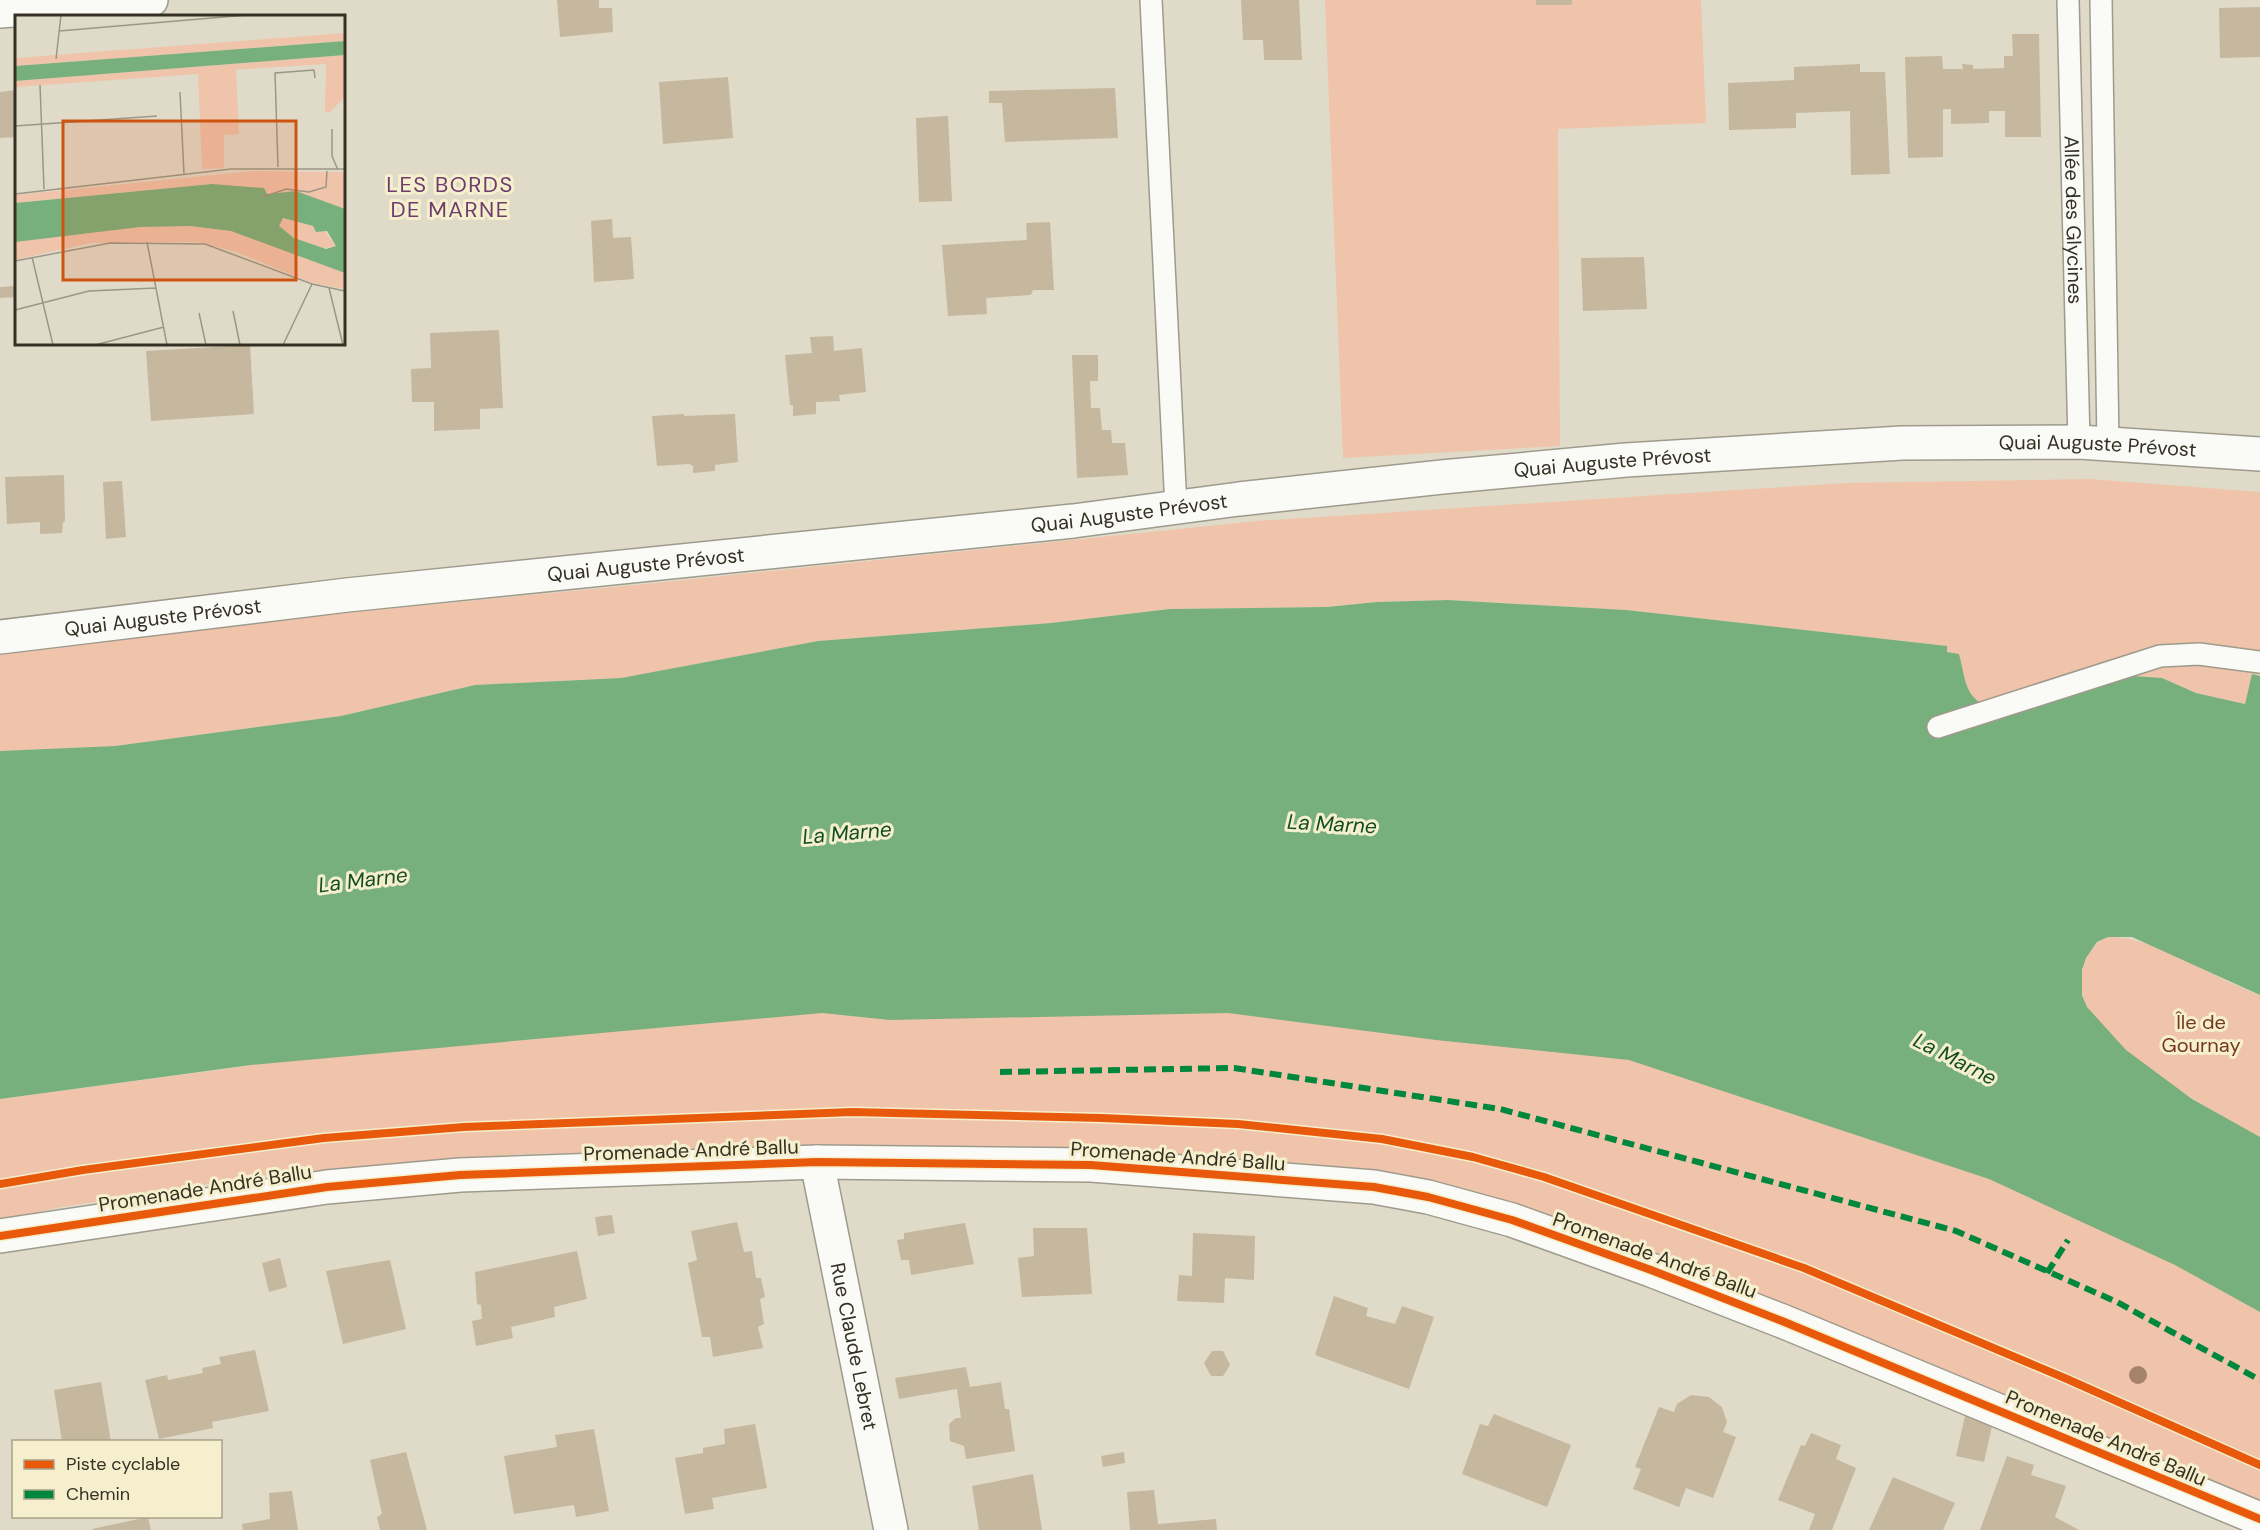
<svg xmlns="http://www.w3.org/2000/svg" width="2260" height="1530" font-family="'DM Sans',sans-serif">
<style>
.green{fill:#efc4ab}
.water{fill:#78b07d}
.building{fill:#c6b79f}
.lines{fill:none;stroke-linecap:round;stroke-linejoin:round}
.service-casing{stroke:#9e9b8d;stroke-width:24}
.minor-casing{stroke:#9e9b8d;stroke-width:36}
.service{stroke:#fafaf7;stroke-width:21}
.minor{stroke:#fafaf7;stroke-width:33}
.quiet{stroke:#00873e;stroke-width:6;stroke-dasharray:12 6;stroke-linecap:butt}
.cycleway-casing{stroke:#f6efcd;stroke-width:11}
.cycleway{stroke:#e8590c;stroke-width:8}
.tree{fill:#a5826a}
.labels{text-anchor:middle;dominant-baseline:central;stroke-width:6;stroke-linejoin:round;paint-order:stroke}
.street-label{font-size:20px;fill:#343124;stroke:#f6efcd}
.park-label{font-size:20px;fill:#74391c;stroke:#f6efcd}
.water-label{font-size:21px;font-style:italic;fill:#124e24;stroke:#f6efcd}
.quarter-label{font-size:22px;letter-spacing:1.5px;fill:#6d3c6e;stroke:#f6efcd}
.inset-road{fill:none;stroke:#9b9787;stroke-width:1.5}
.view{fill:#cd5310;fill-opacity:0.15;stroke:#cd5310;stroke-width:3}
.inset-edge{fill:none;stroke:#343124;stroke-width:3}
</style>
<rect width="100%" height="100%" fill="#e0dbc9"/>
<!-- green -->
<g class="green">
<path d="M1325,0H1701L1706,123L1558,129L1560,446L1343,458Z"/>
<path d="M2090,479L2260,492V676L2252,674L2245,704L2196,693L2162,678L1986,706C1964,696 1965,676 1959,654L1947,652V646L1626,610L1448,600L1377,602L1327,607L1170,609L1051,623L818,641L621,678L475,685L341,716L115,746L0,751V651L187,628L655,583L1257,521L1845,483Z"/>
<path d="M2107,937C2155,935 2213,979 2260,995V1137C2215,1114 2096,1046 2083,996C2080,988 2081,976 2083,968C2086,954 2094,944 2107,937Z"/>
<path d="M647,1008L906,1012H1497L2260,1243V1506L2222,1492L2152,1456L2022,1406L1915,1358L1437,1184L1366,1170L1300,1163L893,1146L523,1154L266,1175L56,1208L0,1221V1099L248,1066L262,1056Z"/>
</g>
<!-- water -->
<path class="water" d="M1448,600L1626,610L1947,646V652L1959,654C1965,676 1964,696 1986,706L2133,676L2162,678L2196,693L2245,704L2252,674L2260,676V995L2132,937H2108L2097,942L2086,958L2082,970V995L2087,1007L2126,1050L2192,1099L2260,1137V1312L2175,1265L1989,1179L1629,1060L1436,1040L1228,1013L890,1020L822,1013L251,1065L0,1099V751L115,746L341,716L475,685L621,678L818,641L1051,623L1170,609L1327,607L1377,602Z"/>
<!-- building -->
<g class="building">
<path d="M557,0H599V8H612L613,32L560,37Z"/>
<path d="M1241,0H1299L1302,60H1264L1263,40H1243Z"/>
<rect x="1536" y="0" width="36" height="5"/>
<path d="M2260,7V57L2220,58L2219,8Z"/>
<path d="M2012,34H2039L2041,137H2005V111H1989V123L1951,124V109H1943V157L1908,158L1905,57L1942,56L1943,69H1963L1962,64L1973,65V69L2004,68V56H2013Z"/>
<path d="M1860,64V72H1885L1890,174L1851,175L1850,111L1796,113V128L1729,130L1728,83L1794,80V67Z"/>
<path d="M728,77L733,138L663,144L659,82Z"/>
<path d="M1115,88L1118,138L1005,142L1002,103H989V91Z"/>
<path d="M16,90V137L0,138V92Z"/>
<path d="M948,116L952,201L919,202L916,118Z"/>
<path d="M612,219L613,238L631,237L634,279L594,282L591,221Z"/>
<path d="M1050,222L1054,290H1033L1031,295L986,298L987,314L948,316L942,245L1027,240L1026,223Z"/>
<path d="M1644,257L1647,309L1583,311L1581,258Z"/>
<path d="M16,286V297L0,298V287Z"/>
<path d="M499,330L503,408L480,409V429L434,431V402H412L411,369L431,368L430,333Z"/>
<path d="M833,336L834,351L862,348L866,392L839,395L840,401L816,402V414L793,416V405H790L785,355L812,353L810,337Z"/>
<path d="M250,345L254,414L151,421L146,351Z"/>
<path d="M1072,355H1098V381H1090L1091,408H1100L1102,430H1111L1112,443H1125L1128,475L1077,478Z"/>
<path d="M684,414V416L735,414L738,462L715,465V471L693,473V466L689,464L657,466L652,416Z"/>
<path d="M64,475L65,521L63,522L62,533L40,534V522L7,524L5,477Z"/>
<path d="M122,481L126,537L106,539L103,482Z"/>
<path d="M612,1215L615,1233L598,1236L595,1217Z"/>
<path d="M737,1222L744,1252L752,1251L756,1278H761L765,1297L760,1299L764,1324L758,1327L763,1348L713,1357L710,1337H702L688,1263L697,1260L691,1231Z"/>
<path d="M965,1223L974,1264L911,1275L909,1260H901L897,1240L904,1239V1233Z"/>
<path d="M1033,1228H1087L1092,1294L1022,1297L1018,1258L1034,1256Z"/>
<path d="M1193,1233L1255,1236L1254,1280L1225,1278L1224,1303L1177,1301L1179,1275L1192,1276Z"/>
<path d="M577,1251L587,1299L554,1307L555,1317L511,1327L513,1338L476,1346L472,1321L482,1319L481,1305L477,1304L475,1272Z"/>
<path d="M280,1258L287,1287L269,1292L262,1263Z"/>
<path d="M390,1260L406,1329L343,1344L326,1271Z"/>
<path d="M1334,1296L1368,1308L1366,1316L1395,1324L1402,1306L1434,1317L1409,1389L1315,1355Z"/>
<path d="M255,1350L269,1411L212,1422L213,1428L159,1439L145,1380L167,1375L168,1380L203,1373L202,1368L221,1364L219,1357Z"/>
<path d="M1212,1351H1223L1230,1365L1223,1376H1211L1204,1363Z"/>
<path d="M966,1367L970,1387L1001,1382L1005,1409H1009L1015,1451L966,1459L964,1446L950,1441L949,1424L956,1418H961L957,1389L899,1399L895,1378Z"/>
<path d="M101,1382L111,1442H62L54,1390Z"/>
<path d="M1691,1395L1709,1397L1722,1407L1727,1422L1723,1432L1736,1437L1713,1498L1686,1488L1679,1507L1633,1489L1641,1469L1635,1467L1659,1407L1674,1412L1677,1404Z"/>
<path d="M1494,1414L1571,1445L1547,1507L1462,1474L1480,1424L1488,1426Z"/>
<path d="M1965,1416L1992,1426L1984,1462L1956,1456Z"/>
<path d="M755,1424L767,1488L712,1498L714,1509L685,1514L675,1458L703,1453V1448L725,1444L724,1429Z"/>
<path d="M594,1429L609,1511L576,1517L574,1505L514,1514L504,1456L557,1447L555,1435Z"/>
<path d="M1811,1433L1841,1445L1836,1459L1856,1468L1832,1530H1809L1815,1514L1778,1500L1801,1445L1805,1446Z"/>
<path d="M406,1452L427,1530H380L377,1517L382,1514L370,1460Z"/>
<path d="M1124,1452L1125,1463L1103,1467L1101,1456Z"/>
<path d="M2007,1456L2034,1465L2031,1475L2066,1486L2055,1517L2079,1530H1980Z"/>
<path d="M1033,1474L1042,1530H979L972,1486Z"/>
<path d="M1893,1477L1955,1503L1943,1530H1869Z"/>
<path d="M1154,1490L1158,1524L1216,1519L1217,1530H1130L1127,1492Z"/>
<path d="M292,1491L298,1530H243L242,1524L270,1519L269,1493Z"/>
<path d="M148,1517L151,1530H93L92,1529Z"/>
</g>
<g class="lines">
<!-- service casing -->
<g class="service-casing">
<g id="service">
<path d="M1151,0L1176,508"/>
<path id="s1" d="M2068,0L2079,442"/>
<path d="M2101,0L2108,444"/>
<path d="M1938,727L2160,656L2199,654L2260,662"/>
</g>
</g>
<!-- minor casing -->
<g class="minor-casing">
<g id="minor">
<path d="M0,11L151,0"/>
<path id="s2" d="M0,637L347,595L1073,521L1239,499L1442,477L1626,460L1902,443L2079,442L2260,454"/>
<path id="s3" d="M817,1162L891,1530"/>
<path d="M0,1236L327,1187L460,1175L817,1162L1091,1165L1374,1187L1428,1197L1512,1220L1651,1270L1782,1321L2260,1519"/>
</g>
</g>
<!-- service -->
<use href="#service" class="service"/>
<!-- minor -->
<use href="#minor" class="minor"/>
<!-- quiet -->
<g class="quiet">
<path d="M1000,1072L1234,1068L1500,1109L1956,1231L2117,1302L2260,1380"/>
<path d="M2047,1273L2068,1240"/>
</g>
<!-- cycleway casing -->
<g class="cycleway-casing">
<g id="cycleway">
<path d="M0,1184L83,1170L324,1138L464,1127L852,1112L1102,1118L1238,1124L1382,1139L1473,1157L1544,1177L1804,1268L2067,1379L2260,1465"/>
<path d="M0,1236L327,1187L460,1175L817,1162L1091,1165L1374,1187L1428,1197L1512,1220L1651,1270L1782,1321L2260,1519"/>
</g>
</g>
<!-- cycleway -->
<use href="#cycleway" class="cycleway"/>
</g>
<!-- trees -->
<circle class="tree" cx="2138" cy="1375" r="9"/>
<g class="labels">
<!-- street labels -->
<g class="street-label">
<text stroke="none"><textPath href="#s1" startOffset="220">Allée des Glycines</textPath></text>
<text stroke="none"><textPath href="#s2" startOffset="2108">Quai Auguste Prévost</textPath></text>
<text stroke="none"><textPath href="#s2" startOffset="1622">Quai Auguste Prévost</textPath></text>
<text stroke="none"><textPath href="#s2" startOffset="1136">Quai Auguste Prévost</textPath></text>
<text stroke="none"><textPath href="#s2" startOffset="650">Quai Auguste Prévost</textPath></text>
<text stroke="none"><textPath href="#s2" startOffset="164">Quai Auguste Prévost</textPath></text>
<text transform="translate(691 1150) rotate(-2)">Promenade André Ballu</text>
<text transform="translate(1178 1156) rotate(4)">Promenade André Ballu</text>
<text transform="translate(205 1188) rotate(-9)">Promenade André Ballu</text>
<text transform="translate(1655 1255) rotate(20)">Promenade André Ballu</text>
<text stroke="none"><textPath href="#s3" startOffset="188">Rue Claude Lebret</textPath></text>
<text transform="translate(2106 1438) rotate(23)">Promenade André Ballu</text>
</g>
<!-- park labels -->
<g class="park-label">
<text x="2201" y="1022">Île de<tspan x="2201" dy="23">Gournay</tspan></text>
</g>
<!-- water labels -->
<g class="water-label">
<text transform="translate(1332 824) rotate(3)">La Marne</text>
<text transform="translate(847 833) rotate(-5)">La Marne</text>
<text transform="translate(363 880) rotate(-7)">La Marne</text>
<text transform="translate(1955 1059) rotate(27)">La Marne</text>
</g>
<!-- quarter labels -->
<g class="quarter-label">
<text x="450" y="184">LES BORDS<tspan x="450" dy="25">DE MARNE</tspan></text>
</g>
</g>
<!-- overview -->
<g transform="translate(15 15)">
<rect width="330" height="330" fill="#e0dbc9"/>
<path d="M330,18V26L0,51V43ZM330,40V82L315,97H310L311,49L215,55H221L224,119L209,120V153L187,154L183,59L0,72V66ZM238,156L330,157V194L280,177L252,179L197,169L0,188V180ZM267,203L298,211L302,217L310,216L321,231L307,234L283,225L265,212L263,207ZM120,209L204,210L330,258V274L297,268L221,237L182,227L75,228L0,245V227L36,217L43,221L114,213Z" fill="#efc4ab"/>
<path d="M330,26V40L0,66V51ZM197,169L249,173L252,179L281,176L330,194V258L216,216L175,211L125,212L0,227V188ZM268,203L298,211L301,217L312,216L321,231L311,234L279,223L264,211Z" fill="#78b07d" fill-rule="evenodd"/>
<path class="inset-road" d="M44,16L232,0M41,44L46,0M25,70L29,174M165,77L169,159M0,111L142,101M317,114V141L323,155M263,152L260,58L299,55L300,63M0,179L216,154H330M248,182L271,174L294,177L311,172L312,156M132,227L152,330M17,242L38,330M0,246L95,228L190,229L297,269L330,276M314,273L328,330M0,295L74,276L141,273M218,296L225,330M184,298L191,330M80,330L149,312M268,330L297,269"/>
<path class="view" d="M48,106H281V265H48Z"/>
<rect width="330" height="330" class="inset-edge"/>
</g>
<!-- legend -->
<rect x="12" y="1440" width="210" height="78" fill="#f6efcd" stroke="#a8a389" stroke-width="1.5"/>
<rect x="24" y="1460" width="30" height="9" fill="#e8590c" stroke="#a8a389" stroke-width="1.5"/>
<text x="66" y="1470" font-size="18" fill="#343124">Piste cyclable</text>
<rect x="24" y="1490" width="30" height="9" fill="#00873e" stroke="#a8a389" stroke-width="1.5"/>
<text x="66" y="1500" font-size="18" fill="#343124">Chemin</text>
</svg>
